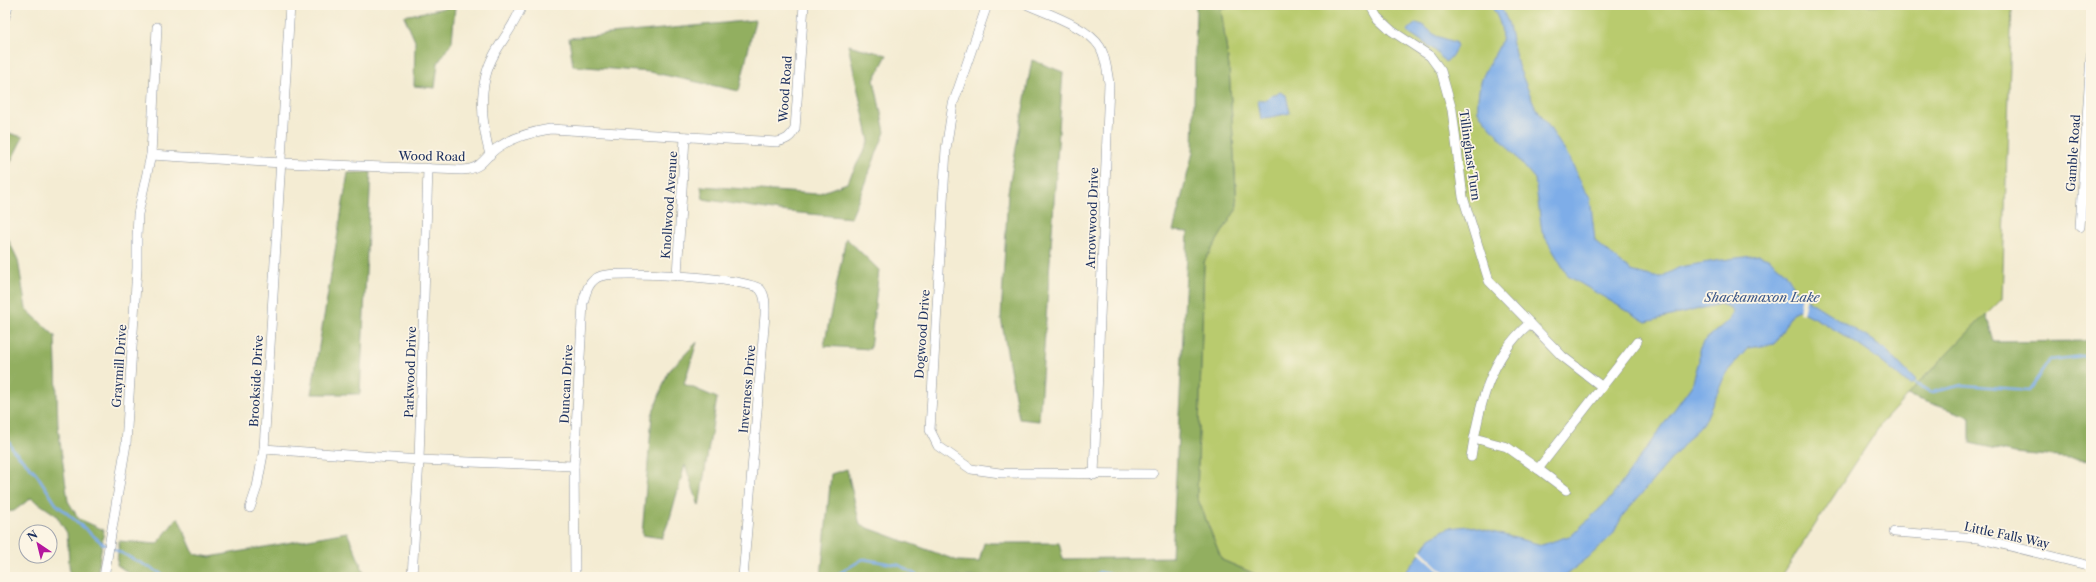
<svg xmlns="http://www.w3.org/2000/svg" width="2096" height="582" font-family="'Libre Caslon Text',serif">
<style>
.green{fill:#b9cb6e;stroke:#6a7d66}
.forest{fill:#92af61;stroke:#566f60}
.water{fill:#7eade8;stroke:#4c6ea3}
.pier{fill:#f4ecd3}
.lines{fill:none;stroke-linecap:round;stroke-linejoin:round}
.stream{stroke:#7eade8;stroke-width:2.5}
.minor-casing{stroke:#888e98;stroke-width:10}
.minor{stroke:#fff;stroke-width:9}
.labels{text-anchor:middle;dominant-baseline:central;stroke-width:3.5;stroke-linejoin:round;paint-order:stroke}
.street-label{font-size:12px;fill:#1b2f5e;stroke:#fcf5e5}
.water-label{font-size:13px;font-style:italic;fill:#395587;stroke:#fcf5e5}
</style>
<rect width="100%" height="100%" fill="#fcf5e5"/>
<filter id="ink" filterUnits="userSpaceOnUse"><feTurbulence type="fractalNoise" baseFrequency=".025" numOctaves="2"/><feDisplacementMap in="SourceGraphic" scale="8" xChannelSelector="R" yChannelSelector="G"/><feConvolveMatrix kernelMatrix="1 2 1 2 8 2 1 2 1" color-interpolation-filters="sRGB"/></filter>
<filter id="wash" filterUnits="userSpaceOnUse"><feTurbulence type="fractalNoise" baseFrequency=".012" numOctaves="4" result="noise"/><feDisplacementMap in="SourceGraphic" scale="16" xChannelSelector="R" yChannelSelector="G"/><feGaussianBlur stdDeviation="0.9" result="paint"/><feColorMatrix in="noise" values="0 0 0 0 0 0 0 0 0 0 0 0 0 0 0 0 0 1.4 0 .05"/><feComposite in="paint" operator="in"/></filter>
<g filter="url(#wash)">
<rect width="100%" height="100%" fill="#f4ecd3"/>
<!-- green -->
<path class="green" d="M1228,5H2012L2002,299L1931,370L1881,424L1781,577H1262L1222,560L1197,497L1204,262L1237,207L1229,67L1221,9L1227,8Z"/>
<!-- forest -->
<g class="forest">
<path d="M1196,5H1228V8L1221,9L1229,67L1237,208L1204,262L1197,497L1222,560L1262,577H821L831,474L847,469L860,525L958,561L979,562L984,543H1059L1063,559L1172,557L1188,232L1173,231L1193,152Z"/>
<path d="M455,6L452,42L438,63L435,88L414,86L415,41L404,16Z"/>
<path d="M755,20L739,91L650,72L573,66L569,38Z"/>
<path d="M848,45L887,55L874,80L885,132L851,218L779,211L703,199L701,186L817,194L847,183L869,141Z"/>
<path d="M1032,60L1063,72L1039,421L1019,419L1001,318L1008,192Z"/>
<path d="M5,132L23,137L5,173Z"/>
<path d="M371,172L360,394H311L348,173Z"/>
<path d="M5,233L18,260L26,309L55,336L58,426L68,501L79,519L104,530L97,577H70L67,533L56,515L31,498L14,511L5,512Z"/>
<path d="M846,238L879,270L870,349L824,346Z"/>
<path d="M1986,314L1994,342L2091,341V460L2015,453L1970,443V417L1907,395Z"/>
<path d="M697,342L684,384L717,398L699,506L685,465L670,518L662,538L642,535L652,415L668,372Z"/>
<path d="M178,517L194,554L210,557L347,532L366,577H135L117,565L119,541L157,544Z"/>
</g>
<!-- water -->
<g class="water">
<path d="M1491,5H1500L1508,22L1518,66L1534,104L1570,159L1584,189L1590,197L1595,241L1631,271L1654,277H1661L1680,267L1715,261L1759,255L1768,258L1785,272L1798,294L1884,348L1916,381L1910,386C1877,356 1839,329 1798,310L1792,313L1775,344L1748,348L1726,373L1706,419L1623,515L1613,534L1589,557L1563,577H1401L1416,560L1430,538L1448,528L1469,526L1542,545L1572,535L1610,499L1692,385L1699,361V350L1703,342L1731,318L1733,312L1731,308L1720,304L1646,322L1568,276L1542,232L1535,179L1478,112C1477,98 1479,83 1486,70C1501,42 1510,37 1491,5Z"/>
<path d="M1416,23L1423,25L1436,36L1455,42L1457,46C1454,52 1451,59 1445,62L1436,51L1407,31Z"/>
<path d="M1280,92L1286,95L1290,113L1261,119L1258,100H1267L1272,95H1276Z"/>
</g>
<!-- pier -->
<g class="pier">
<path d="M1802,294L1807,297L1803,314L1799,313Z"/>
<path d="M1420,549L1442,570L1450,577H1446L1419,552Z"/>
</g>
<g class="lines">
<!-- stream -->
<g class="stream">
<path d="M1913,383L1932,392L1963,385L2029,390L2050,360L2091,355"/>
<path d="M5,434L13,450L36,473L56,504L102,543L168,577"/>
<path d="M833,577L863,559L899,565L920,577"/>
<path d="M1094,577L1099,572L1125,577"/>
</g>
</g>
</g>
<g filter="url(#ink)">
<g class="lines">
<!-- minor casing -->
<g class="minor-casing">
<g id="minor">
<path d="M987,5L953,104L946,149L930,430L938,446L971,469L1000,473L1153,474"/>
<path d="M1028,5C1048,14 1088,27 1100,47C1106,57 1107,71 1109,83L1094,475"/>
<path d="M1370,5L1377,17L1392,31L1430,56L1441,71L1452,110L1463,197L1489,281L1562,356L1601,386"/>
<path d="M5,17L8,5"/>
<path d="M151,155L282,163L462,170C483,169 483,158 497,148C513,137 532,132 550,129L777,142C786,140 790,138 795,129L804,5"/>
<path d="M490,155C481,122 477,84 495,53C504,37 516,23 522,5"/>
<path d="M2080,227L2091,56"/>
<path d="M677,276L685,137"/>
<path d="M1474,438L1507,447L1538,469L1637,342"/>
<path d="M264,449L419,460L574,466"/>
<path d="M1471,457C1479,406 1489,358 1530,323"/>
<path d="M1538,469L1566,490"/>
<path d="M250,508L257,487L264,449L290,5"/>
<path d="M1894,532L1977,538L2091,566"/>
<path d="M104,577L126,444L137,268V236L138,214L151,155L157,27"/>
<path d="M412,577L419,460L428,168"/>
<path d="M575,577L574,466L583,303C586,291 589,280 601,276C618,270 748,278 760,289C766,296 765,306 765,315L743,577"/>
</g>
</g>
<!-- minor -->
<use href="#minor" class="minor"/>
</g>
</g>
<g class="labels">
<!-- street labels -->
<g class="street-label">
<text transform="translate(785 89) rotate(-86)">Wood Road</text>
<text transform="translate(2073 153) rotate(-86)">Gamble Road</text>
<text transform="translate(1470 155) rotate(82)">Tillinghast Turn</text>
<text transform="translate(432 156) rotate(1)">Wood Road</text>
<text transform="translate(669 205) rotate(-86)">Knollwood Avenue</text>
<text transform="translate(1092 218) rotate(-88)">Arrowwood Drive</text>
<text transform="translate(922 334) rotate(-86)">Dogwood Drive</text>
<text transform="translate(119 366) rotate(-86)">Graymill Drive</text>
<text transform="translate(410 372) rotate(-88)">Parkwood Drive</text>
<text transform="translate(256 381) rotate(-87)">Brookside Drive</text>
<text transform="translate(566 384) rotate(-87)">Duncan Drive</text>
<text transform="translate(747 389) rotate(-85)">Inverness Drive</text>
<text transform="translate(2007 535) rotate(12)">Little Falls Way</text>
</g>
<!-- water labels -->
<g class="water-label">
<text x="1762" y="297">Shackamaxon Lake</text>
</g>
</g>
<!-- margin -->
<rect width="2096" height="582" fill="none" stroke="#fcf5e5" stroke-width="20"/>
<!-- north arrow -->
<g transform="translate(38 544) rotate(325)"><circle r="19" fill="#fcf5e5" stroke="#a2a6af"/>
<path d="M0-3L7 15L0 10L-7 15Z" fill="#b5179e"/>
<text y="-6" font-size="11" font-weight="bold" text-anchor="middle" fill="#1b2f5e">N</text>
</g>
</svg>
